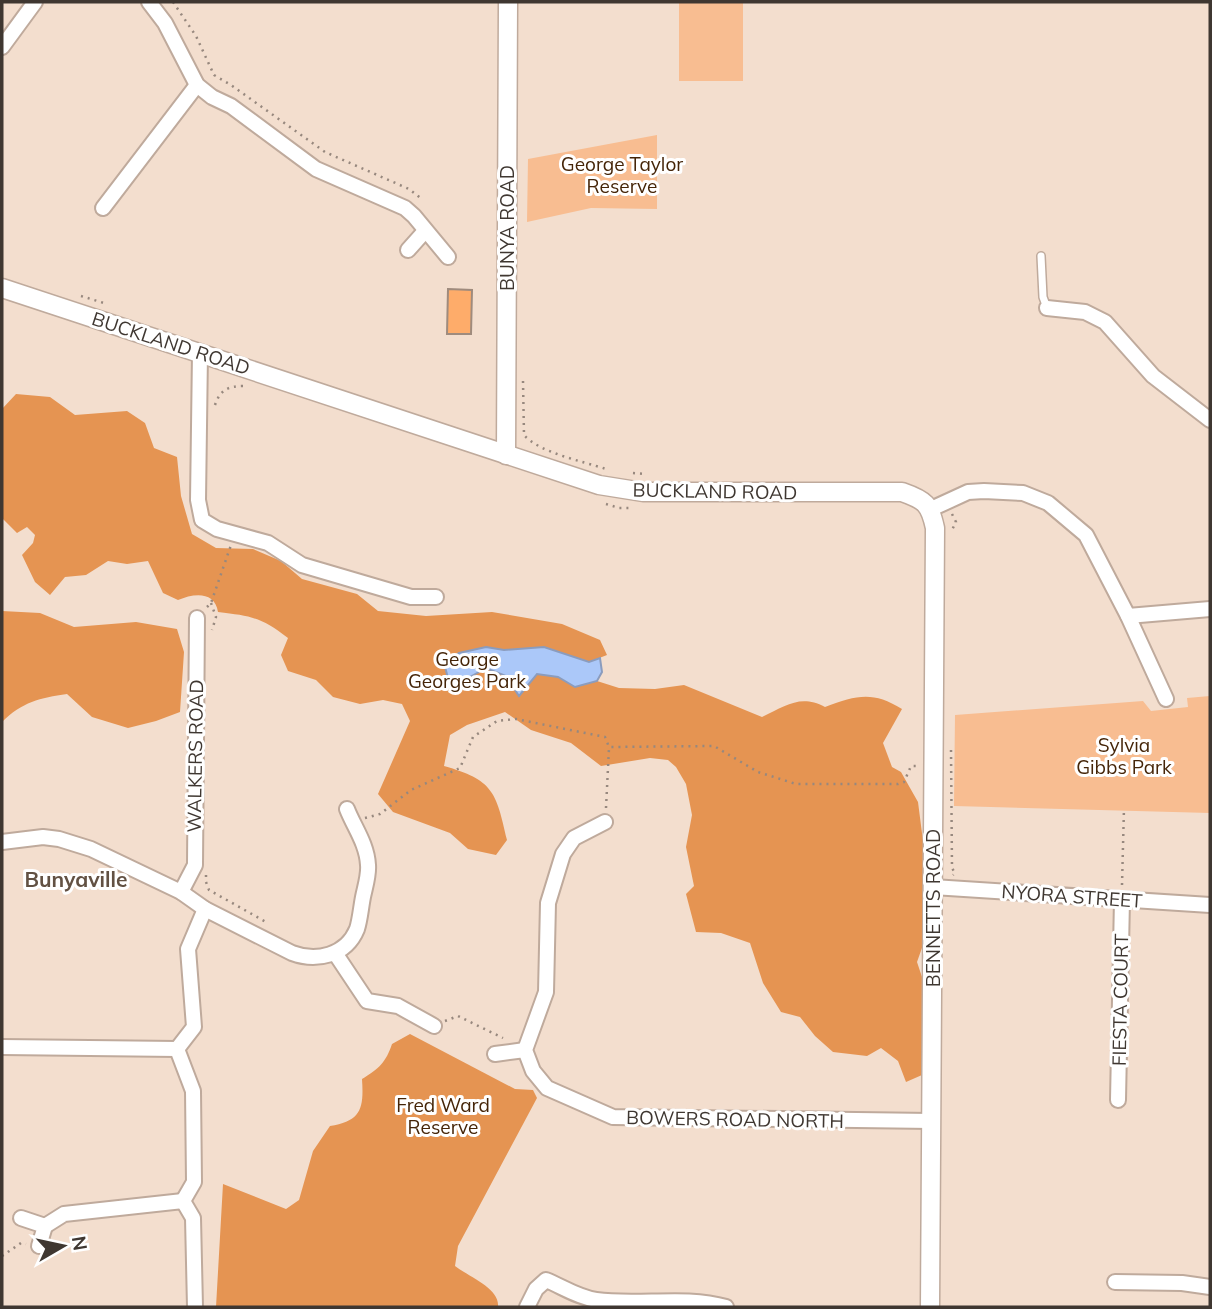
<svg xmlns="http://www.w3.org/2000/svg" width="1212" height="1309" font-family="Mulish,sans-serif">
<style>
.green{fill:#f8bd91}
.forest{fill:#e59452}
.water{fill:#abc8f9;stroke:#8b9cbd;stroke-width:2}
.building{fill:#feac6a;stroke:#9f8b7d;stroke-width:2}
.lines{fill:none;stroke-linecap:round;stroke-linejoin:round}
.service-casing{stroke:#bfaa9c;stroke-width:10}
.minor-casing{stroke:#bfaa9c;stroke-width:18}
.tertiary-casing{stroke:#bfaa9c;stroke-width:21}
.path{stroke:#97887e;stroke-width:2.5;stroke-dasharray:2 5;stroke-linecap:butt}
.service{stroke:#fff;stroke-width:7}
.minor{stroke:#fff;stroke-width:14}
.tertiary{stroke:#fff;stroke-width:18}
.labels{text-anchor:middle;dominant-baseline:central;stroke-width:6;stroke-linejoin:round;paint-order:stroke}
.park-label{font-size:19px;fill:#452508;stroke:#fff}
.street-label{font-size:19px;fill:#3f3731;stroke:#fff}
.neighbourhood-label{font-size:21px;font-weight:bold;fill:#625143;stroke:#fff}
</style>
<rect width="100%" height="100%" fill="#f3dece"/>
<!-- green -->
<g class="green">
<rect x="679" y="2" width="64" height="79"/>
<path d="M657,135V209L591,208L527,222L528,159Z"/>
<path d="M1210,696V813L954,806L955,715L1143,701L1151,711L1188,707L1187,698Z"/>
</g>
<!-- forest -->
<g class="forest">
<path d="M16,394L50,397L75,415L127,411L145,423L154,448L177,457L181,496L192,534L216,548L253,549L281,561L302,579L357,594L378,611L426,616L492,612L562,624L600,640L607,655L589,662L544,647L504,650L486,647L461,682L486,668L506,676L537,674L558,677L575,687L597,681L619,688L655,689L684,685L762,717C786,706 800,694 825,707C857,695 873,691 902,709L883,743L892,767L901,772L918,802L924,849L923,945L917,962L923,980L922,1075L906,1082L898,1061L881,1048L867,1056L833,1052L815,1036L800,1017L781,1012L763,983L750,943L721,933L696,932L686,894L694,886L686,847L692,815L686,784L676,767L668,760L650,758L601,766L571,743L531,730L505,712L467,725L450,735L444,766C493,780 496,791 507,840L496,855L468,849L450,833L393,812L378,794L410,721L402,704L383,700L360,704L333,697L316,680L288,671L281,655L288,638C261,617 251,616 218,612C215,591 194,593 178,600L163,593L148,561L127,564L108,561L86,575L65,577L50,595L35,582L22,555L33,543L35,535L27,527L17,533L2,518V409Z"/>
<path d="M2,611L40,613L74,627L136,622L177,629L184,652L180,712L156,721L128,728L92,717L67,694C40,698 22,702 2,722Z"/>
<path d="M410,1034L515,1089L533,1090L537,1098L458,1246L455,1266C469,1277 500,1288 498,1307H216L223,1184L286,1209L299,1200L313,1151L330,1126C361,1121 364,1109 362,1079C379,1069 386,1062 392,1044Z"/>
</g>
<!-- water -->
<path class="water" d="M486,647L504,650L544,647L589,662L600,658L602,672L597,681L575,687L558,677L537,674L519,696L506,676L486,668L461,682H449L444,663L459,653Z"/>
<!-- building -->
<path class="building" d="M448,289L472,290L471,334H447Z"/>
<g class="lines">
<!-- service casing -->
<g class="service-casing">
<path id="service" d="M1041,256L1043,297L1047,308"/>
</g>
<!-- minor casing -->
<g class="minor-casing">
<g id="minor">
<path d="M149,2L165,23L197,85L212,97L231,106L316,169L405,208L414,216L448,257"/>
<path d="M2,47L35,2"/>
<path d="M103,208L197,85"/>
<path d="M408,250L425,231"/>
<path d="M1047,308L1085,312L1105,322L1153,376L1210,420"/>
<path d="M200,353L198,500L202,520L217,529L268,543L302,565L411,597H436"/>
<path d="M931,509L968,492L984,491L1023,493L1048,503L1086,535L1128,616L1166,699"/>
<path d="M1128,616L1210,609"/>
<path d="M605,822L574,838L563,854L548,903L546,992L525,1050L533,1071L547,1088L613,1117L932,1121"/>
<path d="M2,842L43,837L59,839L91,849L181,892L205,909L292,953C316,962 346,956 357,929C360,920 361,907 363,897C365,887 369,875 368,865C367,844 354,827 347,809"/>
<path d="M933,887L1210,905"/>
<path d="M181,892L195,865L197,618"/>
<path d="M335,953L367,1001L398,1006L434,1026"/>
<path d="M2,1047L177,1049"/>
<path d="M495,1054L525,1050"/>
<path d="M1118,1100L1122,899"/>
<path d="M21,1218L45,1226L39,1246"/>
<path d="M45,1226L64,1214L183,1201"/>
<path d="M1115,1282L1182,1283L1210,1287"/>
<path d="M195,1307L193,1218L183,1201L194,1182L193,1091L177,1049L194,1027L188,949L205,909"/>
<path d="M527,1307L536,1289L546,1280C563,1287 577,1297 596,1300C639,1306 684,1295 726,1307"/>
</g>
</g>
<!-- tertiary casing -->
<g class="tertiary-casing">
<g id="tertiary">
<path d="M2,288L599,485L643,492H902C925,500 930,504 935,528L930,1307"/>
<path d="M506,455L508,2"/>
</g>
</g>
<!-- path -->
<g class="path">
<path d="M173,2L196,36L214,75L231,85L325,152L409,189L423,200"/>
<path d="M81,296L104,303"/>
<path d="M523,381L524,435C540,453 582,461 606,469"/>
<path d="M215,405C220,390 228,386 243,386"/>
<path d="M633,473L645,474"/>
<path d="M606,504L619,508H633"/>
<path d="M952,514L956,522L952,530"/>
<path d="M211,603L216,617L212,630"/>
<path d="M207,607L211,603L231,545"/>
<path d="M951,750L952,868L955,873L953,875"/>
<path d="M606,808L609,748"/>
<path d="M365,818L380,814L411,790L460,768L473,737L497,721L516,719L605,737L609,747L714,746L758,772L796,784H898L904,782L911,766H918"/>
<path d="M206,875V882L209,890L266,922"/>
<path d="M1122,885L1124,808"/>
<path d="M445,1021L458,1016L503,1038"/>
<path d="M2,1256L21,1243L26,1244"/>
</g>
<!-- service -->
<use href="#service" class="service"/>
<!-- minor -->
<use href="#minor" class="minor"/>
<!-- tertiary -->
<use href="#tertiary" class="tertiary"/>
</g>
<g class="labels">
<!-- park labels -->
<g class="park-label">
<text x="622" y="164">George Taylor<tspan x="622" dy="22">Reserve</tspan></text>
<text x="467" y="659">George<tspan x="467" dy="22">Georges Park</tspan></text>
<text x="1124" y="745">Sylvia<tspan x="1124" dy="22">Gibbs Park</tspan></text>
<text x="443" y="1105">Fred Ward<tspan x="443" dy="22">Reserve</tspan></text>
</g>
<!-- street labels -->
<g class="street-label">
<text transform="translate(507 228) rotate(-90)">BUNYA ROAD</text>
<text transform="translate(171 343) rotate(18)">BUCKLAND ROAD</text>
<text transform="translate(715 491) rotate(1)">BUCKLAND ROAD</text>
<text transform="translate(195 756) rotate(-89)">WALKERS ROAD</text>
<text transform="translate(1072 896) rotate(4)">NYORA STREET</text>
<text transform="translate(933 908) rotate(-90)">BENNETTS ROAD</text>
<text transform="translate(1120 1000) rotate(-89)">FIESTA COURT</text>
<text transform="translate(735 1119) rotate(1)">BOWERS ROAD NORTH</text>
</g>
<!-- neighbourhood labels -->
<g class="neighbourhood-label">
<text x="76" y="879">Bunyaville</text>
</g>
</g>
<!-- border -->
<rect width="1212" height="1309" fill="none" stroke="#3f3731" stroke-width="7"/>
<!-- north arrow -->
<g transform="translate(63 1246) rotate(81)" stroke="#ffffff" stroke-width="5" paint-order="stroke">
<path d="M0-5L12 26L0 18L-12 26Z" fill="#3f3731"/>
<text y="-10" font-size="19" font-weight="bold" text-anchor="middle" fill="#3f3731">N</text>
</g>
</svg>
